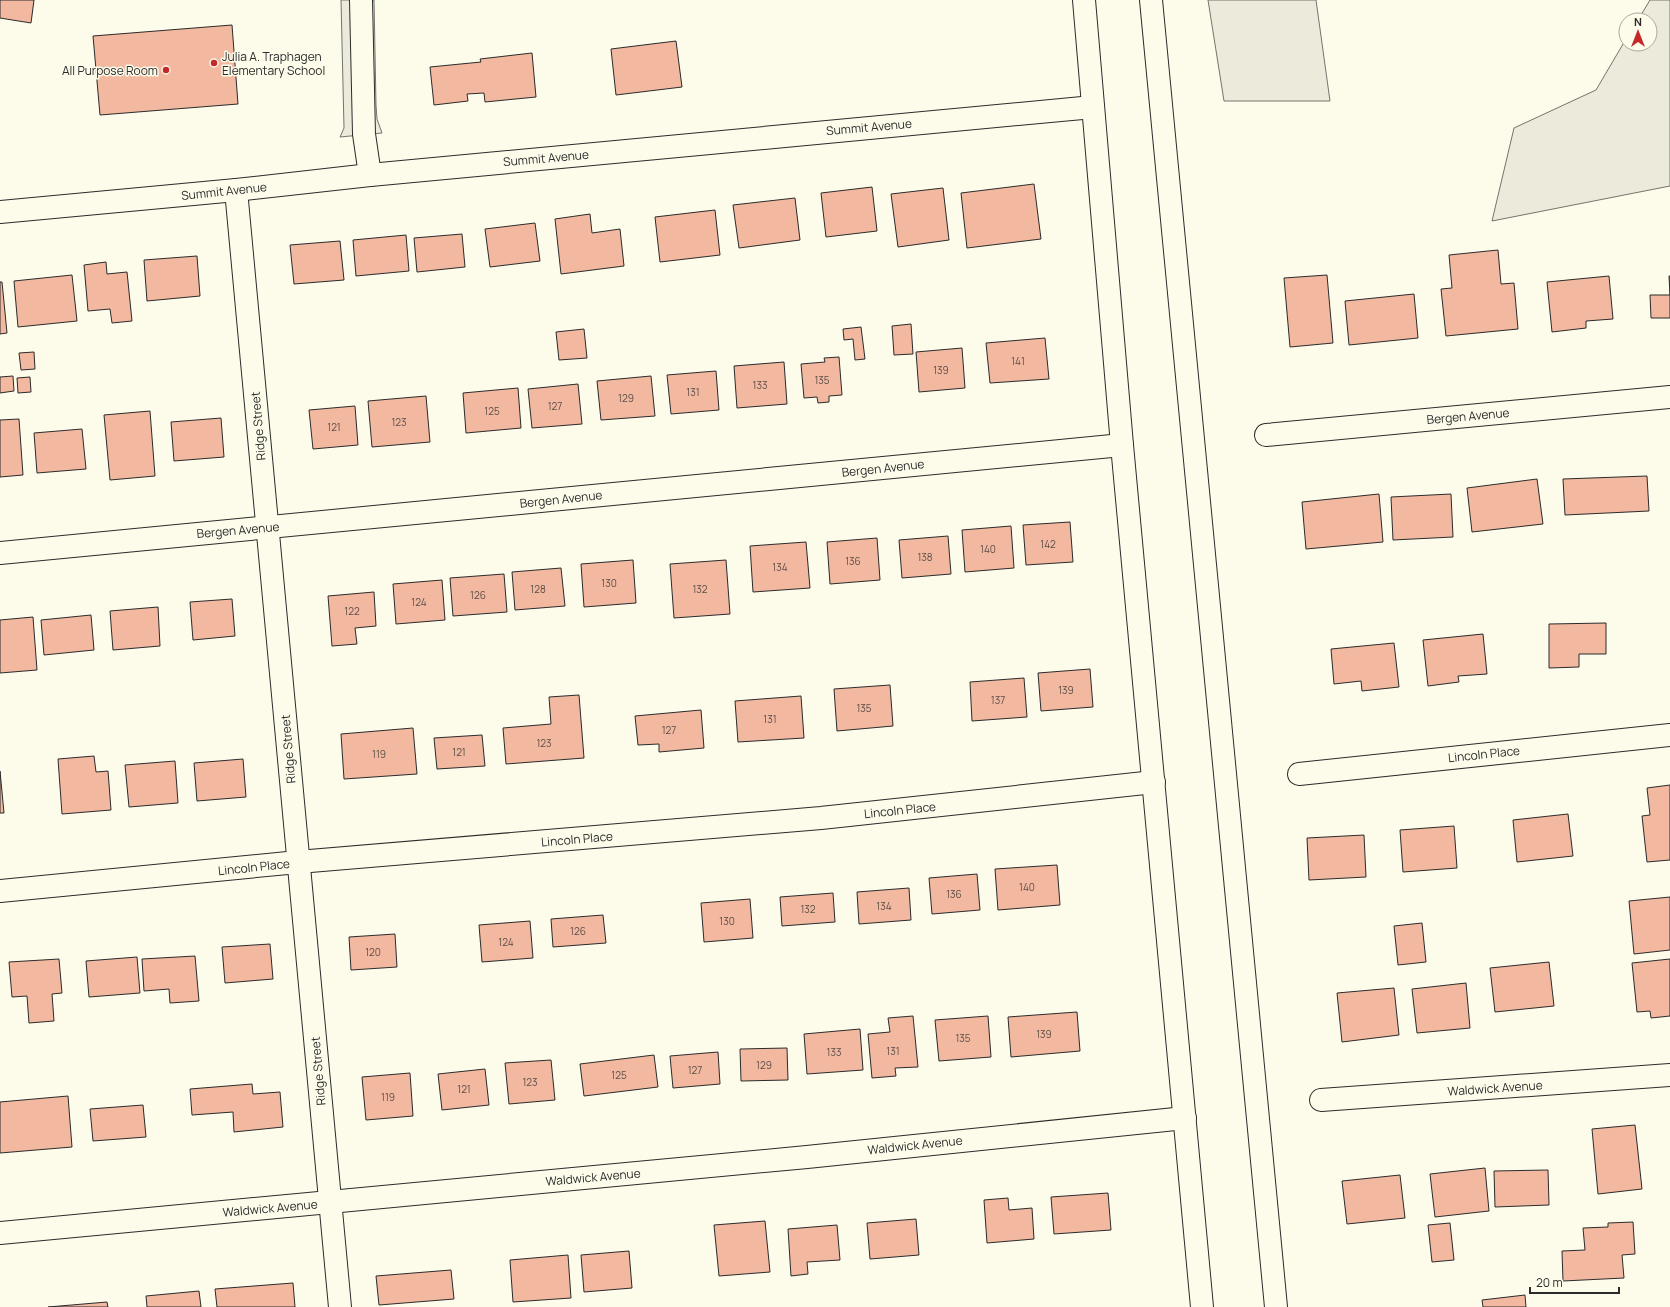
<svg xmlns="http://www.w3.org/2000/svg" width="1670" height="1307" font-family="Manrope,sans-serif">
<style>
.green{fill:#ecebdb;stroke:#74746e}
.parking{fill:#eceadb;stroke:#74746e}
.building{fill:#f2b8a0;stroke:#2b2b2b}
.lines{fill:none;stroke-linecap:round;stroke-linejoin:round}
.minor-casing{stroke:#2b2b2b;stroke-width:24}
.highway-casing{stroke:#2b2b2b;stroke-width:24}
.minor{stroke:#fdfbea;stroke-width:22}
.highway{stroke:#fdfbea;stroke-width:22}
.poi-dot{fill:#c62828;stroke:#fdfbea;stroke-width:1.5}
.labels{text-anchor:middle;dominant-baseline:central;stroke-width:3;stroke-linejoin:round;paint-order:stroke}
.number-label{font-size:10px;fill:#5d4e48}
.poi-label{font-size:12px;fill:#2b2b2b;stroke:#fdfbea;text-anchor:start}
.street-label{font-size:12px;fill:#2b2b2b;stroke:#fdfbea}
</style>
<rect width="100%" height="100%" fill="#fdfbea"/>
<!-- green -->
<g class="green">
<path d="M1208,0H1316L1330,101H1224Z"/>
<path d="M1650,0H1670V186L1492,221L1514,128L1596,90L1626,39V44H1650V20H1638Z"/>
</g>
<!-- parking -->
<path class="parking" d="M341,0H374L376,105L377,119L382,133L340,137L344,128Z"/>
<!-- building -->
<g class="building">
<path d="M0,0H34L31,23L0,18Z"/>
<path d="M232,25L238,104L100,115L93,36Z"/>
<path d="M676,41L682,87L616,95L611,49Z"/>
<path d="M532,53L536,97L485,102L484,93L467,94L468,101L434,105L430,67L481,62L480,59Z"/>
<path d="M1034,184L1041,239L967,248L961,193Z"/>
<path d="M872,187L877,231L826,237L821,193Z"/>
<path d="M943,188L949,240L898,247L891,194Z"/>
<path d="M795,198L800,240L739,248L733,205Z"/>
<path d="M715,210L720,255L660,262L655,217Z"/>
<path d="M590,214L592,233L620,229L624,266L561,274L555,219Z"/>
<path d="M535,223L540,261L490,267L485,229Z"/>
<path d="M462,234L465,267L417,272L414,238Z"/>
<path d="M406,235L409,271L356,276L353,240Z"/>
<path d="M340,241L344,280L294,284L290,245Z"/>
<path d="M1498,250L1501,284L1514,283L1518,329L1446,336L1441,289L1452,288L1449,255Z"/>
<path d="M197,256L200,296L147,301L144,260Z"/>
<path d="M106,262L107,274L127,272L132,321L112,323L110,309L88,311L84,265Z"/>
<path d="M72,275L77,321L18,327L14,281Z"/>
<path d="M1327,275L1333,343L1290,347L1284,278Z"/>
<path d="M1609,276L1613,319L1586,321V328L1552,332L1547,282Z"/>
<path d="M1669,276H1670V318H1651L1650,295H1670Z"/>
<path d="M0,282H2L7,333L0,334Z"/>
<path d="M1414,294L1418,338L1349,345L1345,301Z"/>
<path d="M911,324L913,354L894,355L892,326Z"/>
<path d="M861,327L865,359L855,360L853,339L844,340L843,329Z"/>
<path d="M584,329L587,358L559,360L556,332Z"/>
<path d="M1045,338L1049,379L990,383L986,343Z"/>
<path d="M962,348L965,388L919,392L916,352Z"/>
<path d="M34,352L35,369L21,370L19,353Z"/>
<path d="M839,357L842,395L829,396V402L818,403L817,397L804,398L801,364L825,362L824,358Z"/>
<path d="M784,362L787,404L737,408L734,366Z"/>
<path d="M716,371L719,410L671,414L667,375Z"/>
<path d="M13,376L14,391L0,393V377Z"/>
<path d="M651,376L655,416L601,420L597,381Z"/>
<path d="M30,377L31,392L18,393L17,378Z"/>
<path d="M578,384L582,424L532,428L528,389Z"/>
<path d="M518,388L521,428L466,433L463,393Z"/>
<path d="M426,396L430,442L372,447L368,401Z"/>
<path d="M355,406L358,445L313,449L309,410Z"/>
<path d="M150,411L155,476L110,480L104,415Z"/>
<path d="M221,418L224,457L174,461L171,422Z"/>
<path d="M19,419L23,475L0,477V420Z"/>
<path d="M82,429L86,469L37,473L34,433Z"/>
<path d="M1647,476L1649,511L1565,515L1563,479Z"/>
<path d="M1537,479L1543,524L1472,532L1467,488Z"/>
<path d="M1379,494L1383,542L1306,549L1302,502Z"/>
<path d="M1451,494L1453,537L1393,540L1391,497Z"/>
<path d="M1070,522L1073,562L1026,565L1023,525Z"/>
<path d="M1011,526L1014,568L965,572L962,530Z"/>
<path d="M948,536L951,574L902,578L899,540Z"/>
<path d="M877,538L880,580L830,584L827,542Z"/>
<path d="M806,542L810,588L753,592L750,546Z"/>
<path d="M633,560L636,603L584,607L581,564Z"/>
<path d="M726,560L730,614L674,618L670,564Z"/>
<path d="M561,568L565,606L515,610L512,572Z"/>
<path d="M504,574L507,612L453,616L450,578Z"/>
<path d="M442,580L445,620L396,624L393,584Z"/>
<path d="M374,592L376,626L355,628L357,644L332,646L328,596Z"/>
<path d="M232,599L235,636L193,640L190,602Z"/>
<path d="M158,607L160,646L113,650L110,611Z"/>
<path d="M91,615L94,650L44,655L41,620Z"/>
<path d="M33,617L37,670L0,673V620Z"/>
<path d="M1606,623V654H1579V667L1549,668V624Z"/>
<path d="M1483,634L1487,674L1458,676L1459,682L1428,686L1423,640Z"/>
<path d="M1394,643L1399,687L1362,691L1361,681L1334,684L1331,649Z"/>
<path d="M1090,669L1093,707L1041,711L1038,673Z"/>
<path d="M1024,678L1027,717L972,721L970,682Z"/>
<path d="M890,685L893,726L837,731L834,689Z"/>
<path d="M579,695L584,758L506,764L503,728L551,724L549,697Z"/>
<path d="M801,696L804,738L738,742L735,701Z"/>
<path d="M701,710L704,748L659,752V744L638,745L635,716Z"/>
<path d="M413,728L417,774L344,779L341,734Z"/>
<path d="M482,735L485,766L437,769L434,738Z"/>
<path d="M94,756L96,772L108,771L111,810L62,814L58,759Z"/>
<path d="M243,759L246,797L197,801L194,763Z"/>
<path d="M175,761L178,803L129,807L125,765Z"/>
<path d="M0,771L4,813H0Z"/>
<path d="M1670,785V860L1647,862L1642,816L1650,815L1647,788Z"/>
<path d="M1568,814L1573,856L1517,862L1513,820Z"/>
<path d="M1454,826L1457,868L1403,872L1400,830Z"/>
<path d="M1364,835L1366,877L1309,880L1307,838Z"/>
<path d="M1057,865L1060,905L998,910L995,869Z"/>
<path d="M977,874L980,910L932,914L929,878Z"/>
<path d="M909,888L911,920L859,924L857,892Z"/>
<path d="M833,893L835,922L782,926L780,897Z"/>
<path d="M1670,897V950L1634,954L1629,901Z"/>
<path d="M750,899L753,938L704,942L701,903Z"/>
<path d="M603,915L606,943L553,947L551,919Z"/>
<path d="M530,921L533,958L482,962L479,925Z"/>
<path d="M1422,923L1426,962L1398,965L1394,926Z"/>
<path d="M395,934L397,967L351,970L349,937Z"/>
<path d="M270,944L273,979L225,983L222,947Z"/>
<path d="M195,956L199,1001L170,1003L169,989L144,991L142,959Z"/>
<path d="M137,957L140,993L89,997L86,961Z"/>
<path d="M59,959L62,993L52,994L54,1021L29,1023L27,996L12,997L9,962Z"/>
<path d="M1670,959V1016L1651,1018L1650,1011L1637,1012L1632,963Z"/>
<path d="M1549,962L1554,1006L1495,1012L1490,968Z"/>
<path d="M1466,983L1470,1028L1417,1033L1412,989Z"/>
<path d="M1394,988L1399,1035L1342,1042L1337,993Z"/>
<path d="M1077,1012L1080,1051L1011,1057L1008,1017Z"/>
<path d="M913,1016L918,1067L895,1068L896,1076L872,1078L868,1034L890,1032L888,1018Z"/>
<path d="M988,1016L991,1057L939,1061L935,1020Z"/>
<path d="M860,1029L863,1070L807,1074L804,1034Z"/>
<path d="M787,1048L788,1080L741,1081L740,1049Z"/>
<path d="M718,1052L720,1084L673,1088L670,1056Z"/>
<path d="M654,1055L658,1087L584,1096L580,1064Z"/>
<path d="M551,1060L555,1100L509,1104L505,1063Z"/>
<path d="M485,1069L489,1105L442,1110L438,1074Z"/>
<path d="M410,1073L413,1116L366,1120L362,1077Z"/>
<path d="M252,1084L253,1094L280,1092L283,1127L234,1132L233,1112L192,1115L190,1089Z"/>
<path d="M68,1096L72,1147L0,1153V1102Z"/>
<path d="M143,1105L146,1137L93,1141L90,1109Z"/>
<path d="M1635,1125L1642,1189L1598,1194L1592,1129Z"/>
<path d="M1485,1168L1489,1211L1435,1217L1430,1174Z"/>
<path d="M1548,1170L1549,1205L1495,1207L1494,1171Z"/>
<path d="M1400,1175L1405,1218L1347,1224L1342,1181Z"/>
<path d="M1108,1193L1111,1230L1054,1234L1051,1197Z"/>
<path d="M1008,1198L1009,1210L1032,1208L1034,1239L987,1243L984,1200Z"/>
<path d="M916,1219L919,1255L870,1259L867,1223Z"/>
<path d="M765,1221L770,1272L719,1276L714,1225Z"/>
<path d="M1633,1222L1635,1254L1622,1255L1624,1278L1563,1281L1562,1251L1585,1250L1583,1228L1608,1227V1223Z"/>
<path d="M1450,1223L1454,1260L1432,1262L1428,1225Z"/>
<path d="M837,1225L840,1260L807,1262L808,1274L791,1276L788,1229Z"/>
<path d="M629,1251L632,1288L584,1292L581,1255Z"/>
<path d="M568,1255L571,1298L513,1302L510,1260Z"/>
<path d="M451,1270L454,1299L379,1305L376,1276Z"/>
<path d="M293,1283L295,1307H217L215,1289Z"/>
<path d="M199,1291L201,1307H147L146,1296Z"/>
<path d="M1525,1295L1526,1307H1483L1482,1300Z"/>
<path d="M107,1302L108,1307H48Z"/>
</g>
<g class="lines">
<!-- minor casing -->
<g class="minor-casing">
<g id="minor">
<path d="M361,0L364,134L370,175"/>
<path d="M236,190L340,1307"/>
<path d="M0,212L236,190L370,175L1093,107"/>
<path d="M1266,435L1670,397"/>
<path d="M0,553L1122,445"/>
<path d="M1299,774L1670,735"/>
<path d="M0,891L298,862L821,818L1154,782"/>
<path d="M1321,1100L1670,1075"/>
<path d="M0,1233L807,1157L1185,1118"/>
</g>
</g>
<!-- highway casing -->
<g class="highway-casing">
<g id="highway">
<path d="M1084,0L1122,445L1202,1307"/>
<path d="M1151,0L1276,1307"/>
</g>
</g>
<!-- minor -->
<use href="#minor" class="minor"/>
<!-- highway -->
<use href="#highway" class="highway"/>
</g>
<!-- markers -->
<g class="poi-dot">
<circle cx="214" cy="63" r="4"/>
<circle cx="166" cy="70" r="4"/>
</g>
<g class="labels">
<!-- number labels -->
<g class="number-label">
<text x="1018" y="361">141</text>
<text x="941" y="370">139</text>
<text x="822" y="380">135</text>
<text x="760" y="385">133</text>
<text x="693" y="392">131</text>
<text x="626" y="398">129</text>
<text x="555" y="406">127</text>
<text x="492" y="411">125</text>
<text x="399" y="422">123</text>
<text x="334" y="427">121</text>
<text x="1048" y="544">142</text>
<text x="988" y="549">140</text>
<text x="925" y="557">138</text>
<text x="853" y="561">136</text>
<text x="780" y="567">134</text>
<text x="609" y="583">130</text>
<text x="538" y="589">128</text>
<text x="700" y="589">132</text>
<text x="478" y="595">126</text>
<text x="419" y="602">124</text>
<text x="352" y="611">122</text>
<text x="1066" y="690">139</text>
<text x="998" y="700">137</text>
<text x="864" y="708">135</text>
<text x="770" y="719">131</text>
<text x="669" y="730">127</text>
<text x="544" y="743">123</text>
<text x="459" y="752">121</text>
<text x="379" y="754">119</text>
<text x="1027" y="887">140</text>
<text x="954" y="894">136</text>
<text x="884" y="906">134</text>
<text x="808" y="909">132</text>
<text x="727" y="921">130</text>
<text x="578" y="931">126</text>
<text x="506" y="942">124</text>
<text x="373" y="952">120</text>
<text x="1044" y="1034">139</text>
<text x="963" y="1038">135</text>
<text x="893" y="1051">131</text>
<text x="834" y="1052">133</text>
<text x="764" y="1065">129</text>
<text x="695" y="1070">127</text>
<text x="619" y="1075">125</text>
<text x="530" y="1082">123</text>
<text x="464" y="1089">121</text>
<text x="388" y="1097">119</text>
</g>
<!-- poi labels -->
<g class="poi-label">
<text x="222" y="56">Julia A. Traphagen<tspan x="222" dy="14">Elementary School</tspan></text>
<text x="158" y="70" text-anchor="end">All Purpose Room</text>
</g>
<!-- street labels -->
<g class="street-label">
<text transform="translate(869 127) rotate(-5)">Summit Avenue</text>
<text transform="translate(546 158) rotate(-5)">Summit Avenue</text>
<text transform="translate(224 191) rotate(-6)">Summit Avenue</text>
<text transform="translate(1468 416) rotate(-5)">Bergen Avenue</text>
<text transform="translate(258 426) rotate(-95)">Ridge Street</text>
<text transform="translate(883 468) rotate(-6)">Bergen Avenue</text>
<text transform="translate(561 499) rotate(-6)">Bergen Avenue</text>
<text transform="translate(238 530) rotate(-5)">Bergen Avenue</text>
<text transform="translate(288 749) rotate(-95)">Ridge Street</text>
<text transform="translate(1484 754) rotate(-6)">Lincoln Place</text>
<text transform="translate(900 810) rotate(-6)">Lincoln Place</text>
<text transform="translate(577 839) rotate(-5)">Lincoln Place</text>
<text transform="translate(254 867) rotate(-6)">Lincoln Place</text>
<text transform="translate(318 1071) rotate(-95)">Ridge Street</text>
<text transform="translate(1495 1088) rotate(-4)">Waldwick Avenue</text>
<text transform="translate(915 1145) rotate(-6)">Waldwick Avenue</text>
<text transform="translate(593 1177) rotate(-5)">Waldwick Avenue</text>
<text transform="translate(270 1208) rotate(-5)">Waldwick Avenue</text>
</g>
</g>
<!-- north arrow -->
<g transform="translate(1638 32)"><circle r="19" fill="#fdfbea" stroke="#a9a89e"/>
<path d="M0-3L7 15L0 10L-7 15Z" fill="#c62828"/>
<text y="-6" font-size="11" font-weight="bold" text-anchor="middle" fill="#2b2b2b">N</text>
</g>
<!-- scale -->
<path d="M1530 1287v6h89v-6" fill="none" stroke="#2b2b2b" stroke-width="2"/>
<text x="1536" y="1287" font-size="12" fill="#2b2b2b" stroke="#fdfbea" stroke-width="3" paint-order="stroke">20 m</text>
</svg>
